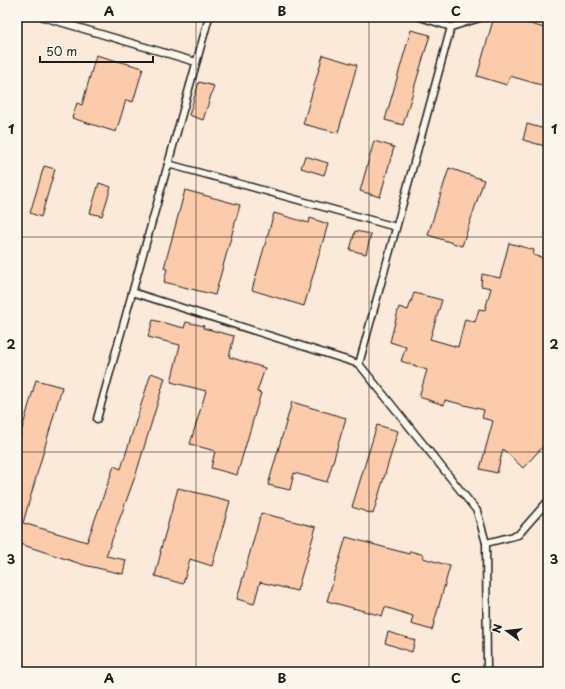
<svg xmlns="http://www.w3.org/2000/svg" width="565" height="689" font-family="'Playpen Sans',sans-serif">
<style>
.building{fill:#fccbac;stroke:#1c1c1c}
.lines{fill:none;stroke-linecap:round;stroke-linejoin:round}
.service-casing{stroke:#1c1c1c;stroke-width:9}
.service{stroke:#fbf7ec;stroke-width:6}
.grid{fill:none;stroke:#1c1c1c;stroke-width:1;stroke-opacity:0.55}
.neatline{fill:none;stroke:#1c1c1c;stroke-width:1.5}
.grid-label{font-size:13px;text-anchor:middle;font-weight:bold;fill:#1c1c1c}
</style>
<rect width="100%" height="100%" fill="#fbead9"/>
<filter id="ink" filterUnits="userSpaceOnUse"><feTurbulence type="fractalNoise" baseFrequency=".025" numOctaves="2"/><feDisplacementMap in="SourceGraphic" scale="8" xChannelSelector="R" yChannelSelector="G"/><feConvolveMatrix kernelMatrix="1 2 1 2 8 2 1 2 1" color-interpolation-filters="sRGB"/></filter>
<g filter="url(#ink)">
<!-- building -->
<g class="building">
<path d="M494,17H506L548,29V87L510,76L507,85L477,76Z"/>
<path d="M411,30L430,35L403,125L385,120Z"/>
<path d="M96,55L143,68L133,102L126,100L116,132L72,118L77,103L82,105Z"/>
<path d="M323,55L357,65L338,133L303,124Z"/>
<path d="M199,82L214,86L203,120L189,115Z"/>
<path d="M527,124L548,130V147L523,140Z"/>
<path d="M374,141L394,147L380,197L360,191Z"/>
<path d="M305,156L328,163L324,175L301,168Z"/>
<path d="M44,166L55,169L41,217L30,213Z"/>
<path d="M449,168L484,180L462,246L428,235Z"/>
<path d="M99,183L111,187L102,216L90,213Z"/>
<path d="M185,190L240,205L215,295L164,282L167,269L164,268Z"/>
<path d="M274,213L309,223L310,218L328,224L304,306L252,290Z"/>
<path d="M355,231L371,234L366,254L350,250Z"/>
<path d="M509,243L534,250L533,255L548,259V441L523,468L503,449L497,473L480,469L493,421L482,418L484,410L445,400L444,405L419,397L427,370L401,361L406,347L390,342L399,307L408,310L414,293L442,300L430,339L458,347L465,319L475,322L479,309L485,310L491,288L481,286L482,274L500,278Z"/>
<path d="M153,320L184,328L186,322L204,326L203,328L234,336L229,357L265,368L257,392L261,393L237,475L211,468L215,451L190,444L206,391L171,382L180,345L148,337Z"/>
<path d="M151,373L165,378L136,474L106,556L126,560L123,574L84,565L17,543V447L36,380L62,387L23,523L87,542L114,466L121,469Z"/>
<path d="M292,402L346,418L327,482L294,473L290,490L268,485Z"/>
<path d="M377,425L398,431L373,514L352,507Z"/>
<path d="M178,488L230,501L212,566L190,559L183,584L155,576L161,552H160Z"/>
<path d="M261,513L316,527L297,591L260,582L254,604L237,599Z"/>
<path d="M346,537L409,554L410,551L424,555L423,558L450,566L432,630L411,624L413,616L385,607L382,616L327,601Z"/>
<path d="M388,632L415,640L412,652L385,643Z"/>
</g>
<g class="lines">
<!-- service casing -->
<g class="service-casing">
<g id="service">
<path d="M43,17L196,62"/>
<path d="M420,17L451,27L483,17"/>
<path d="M168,164L396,227"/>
<path d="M132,292L359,364L477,511L486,543L487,672"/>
<path d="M359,364L451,27"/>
<path d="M97,419L209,17"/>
<path d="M486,543L518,535L548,501"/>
</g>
</g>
<!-- service -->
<use href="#service" class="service"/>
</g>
</g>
<!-- grid -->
<path class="grid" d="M196,17V672M369,17V672M17,237H548M17,452H548"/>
<!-- margin -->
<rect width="565" height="689" fill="none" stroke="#fbf7ec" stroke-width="44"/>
<!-- north arrow -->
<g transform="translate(507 631) rotate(285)" stroke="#fbf7ec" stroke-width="3" paint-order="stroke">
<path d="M0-3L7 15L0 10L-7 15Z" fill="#1c1c1c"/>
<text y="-6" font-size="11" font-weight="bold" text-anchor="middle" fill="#1c1c1c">N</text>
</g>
<!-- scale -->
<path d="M40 56v6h113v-6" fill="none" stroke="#1c1c1c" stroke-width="2"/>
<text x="46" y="56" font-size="12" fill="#1c1c1c" stroke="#fbf7ec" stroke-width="3" paint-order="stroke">50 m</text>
<rect x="22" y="22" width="521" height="645" class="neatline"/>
<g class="grid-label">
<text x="109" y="16">A</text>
<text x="282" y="16">B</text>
<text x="456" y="16">C</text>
<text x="11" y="134">1</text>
<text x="554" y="134">1</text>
<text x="11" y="349">2</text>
<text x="554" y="349">2</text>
<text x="11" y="564">3</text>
<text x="554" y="564">3</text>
<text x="109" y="683">A</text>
<text x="282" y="683">B</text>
<text x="456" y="683">C</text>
</g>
</svg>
